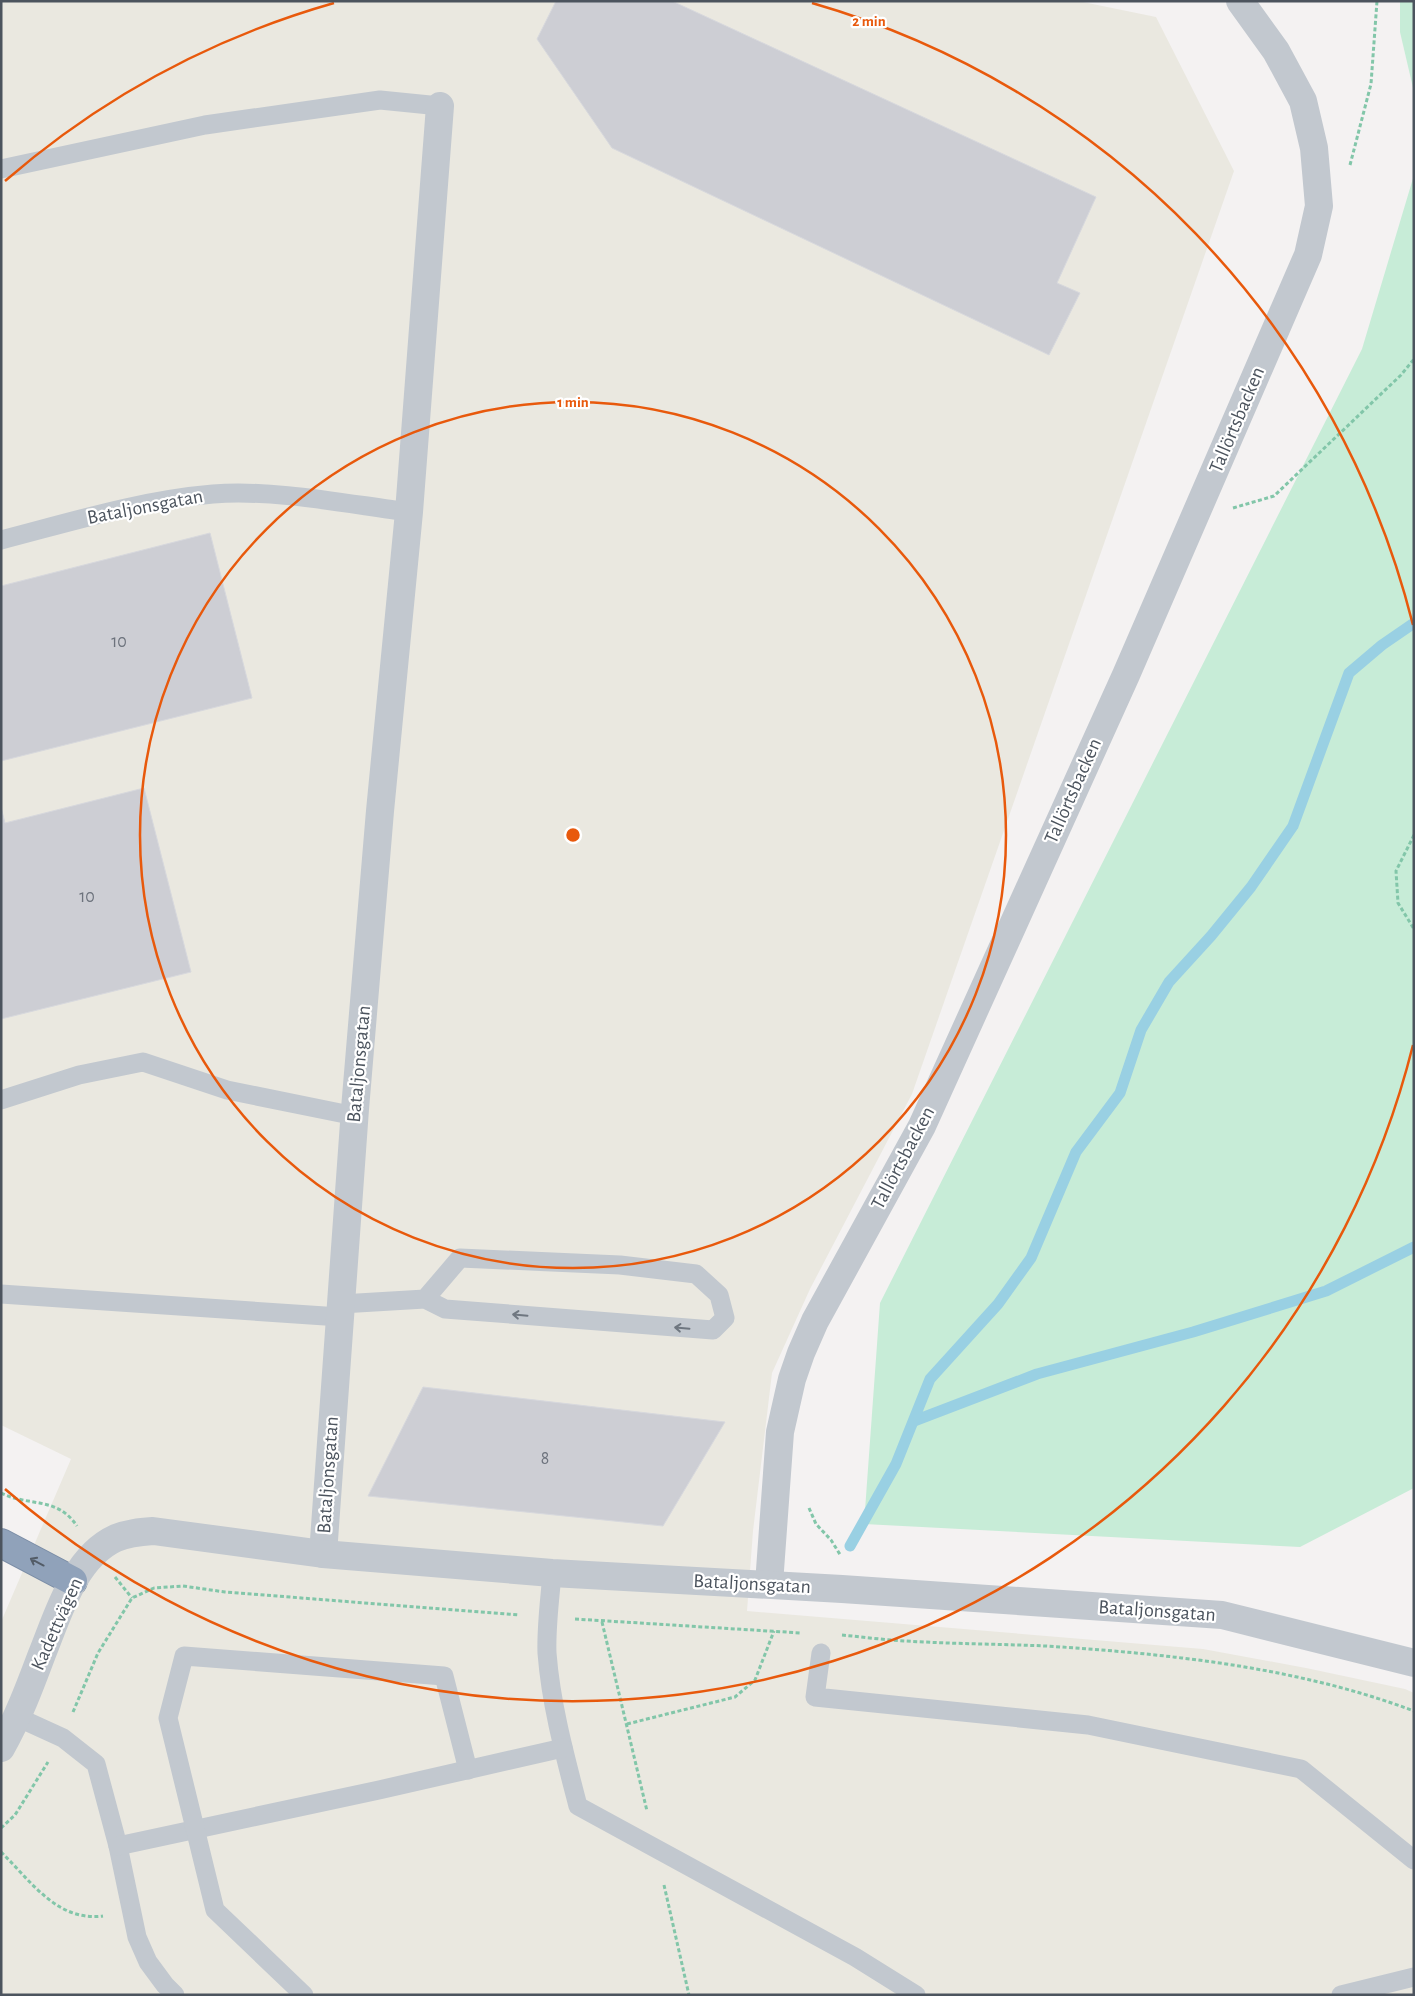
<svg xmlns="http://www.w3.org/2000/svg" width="1415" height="1996" font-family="'Alegreya Sans',sans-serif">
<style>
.commercial{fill:#eae8e0}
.green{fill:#c7ecd7}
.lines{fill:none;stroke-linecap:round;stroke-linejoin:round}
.stream{stroke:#99d0e3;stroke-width:11}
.building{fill:#cdced4;stroke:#d7d8dd}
.motorway-casing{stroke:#7b8da6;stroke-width:30}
.path{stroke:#82c6a9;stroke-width:3;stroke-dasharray:4 2.5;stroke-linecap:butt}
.service{stroke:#c2c8cf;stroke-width:19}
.minor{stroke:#c2c8cf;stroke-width:28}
.tertiary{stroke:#c2c8cf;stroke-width:28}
.motorway{stroke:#90a2ba;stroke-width:28}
.oneway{stroke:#6f7780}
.oneway2{stroke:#535c67}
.ring{fill:none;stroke:#e8590c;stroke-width:2.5}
.labels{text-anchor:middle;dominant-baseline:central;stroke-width:4.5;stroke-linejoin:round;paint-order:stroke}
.number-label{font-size:18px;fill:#6c727c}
.street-label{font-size:20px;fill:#4c545e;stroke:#fff}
.centre{fill:#e8590c;stroke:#fff;stroke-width:2.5}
.ring-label{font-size:15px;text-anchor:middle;font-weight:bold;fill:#e8590c;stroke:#fff;stroke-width:4.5;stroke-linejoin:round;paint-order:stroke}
</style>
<rect width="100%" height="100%" fill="#f4f2f2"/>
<!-- commercial -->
<path class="commercial" d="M1,1H1078L1156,17L1234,171L912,1094L810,1289L772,1373L753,1531L747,1611L1203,1649L1306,1668L1405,1689L1414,1693V1995H1V1622L71,1459L1,1425Z"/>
<!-- green -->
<g class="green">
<path d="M1400,1H1414V92L1400,32Z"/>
<path d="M1414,175V1488L1300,1547L864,1524L880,1303L1362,349Z"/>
</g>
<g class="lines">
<!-- stream -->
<g class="stream">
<path d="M914,1421L1037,1374L1193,1332L1326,1291L1414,1247"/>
<path d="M850,1546L896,1464L930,1379L998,1304L1031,1258L1076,1152L1120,1093L1141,1030L1169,982L1211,936L1251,887L1293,826L1349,673L1382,645L1414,623"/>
</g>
</g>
<!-- building -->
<g class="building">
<path d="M556,1H672L1096,197L1057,283L1080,293L1049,355L612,148L537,39Z"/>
<path d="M210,533L252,698L1,761V586Z"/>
<path d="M144,788L191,972L1,1019V807L5,823Z"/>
<path d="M423,1387L725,1422L663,1526L368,1496Z"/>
</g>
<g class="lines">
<!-- motorway casing -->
<g class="motorway-casing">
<path id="motorway" d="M1,1543L73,1581"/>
</g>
<!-- path -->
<g class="path">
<path d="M1350,165L1371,84L1377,1"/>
<path d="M1233,508L1274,496L1401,375L1414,359"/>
<path d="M1414,835L1396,871L1398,903L1414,929"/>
<path d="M1,1493C29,1507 57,1496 77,1526"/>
<path d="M809,1508L816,1524L831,1540L841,1556"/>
<path d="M115,1577L132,1598"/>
<path d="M575,1619L801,1633"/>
<path d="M602,1622L647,1811"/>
<path d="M842,1635C863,1637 885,1640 906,1641C953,1644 1000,1644 1046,1646C1170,1654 1297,1667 1414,1711"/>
<path d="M73,1712L98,1653L132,1598L154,1588L183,1586L225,1592L519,1615"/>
<path d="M627,1724L735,1697L755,1680L774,1631"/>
<path d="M1,1828L15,1815L48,1762"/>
<path d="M1,1852C31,1881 57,1922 103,1916"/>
<path d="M664,1885L689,1995"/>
</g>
<!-- service -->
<g class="service">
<path d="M1,169L205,125L380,100L440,106"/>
<path d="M1,540C71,522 141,500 213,494C274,489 347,504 409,512"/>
<path d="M1,1100L79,1075L143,1062L227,1090L355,1116"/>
<path d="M1,1294L340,1317"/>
<path d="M341,1304L425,1299L460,1258L620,1265L696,1274L719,1295L725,1318L713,1330L445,1309L425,1299"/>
<path d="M552,1573C550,1599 546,1627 547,1653C551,1705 565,1756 578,1806L855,1957L916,1995"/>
<path d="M821,1653L815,1697L1088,1725L1301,1769L1414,1860"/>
<path d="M17,1717L63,1738L96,1764L118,1846L137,1937L148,1962L165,1985L175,1995"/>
<path d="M118,1846L379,1790L563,1748"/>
<path d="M304,1995L215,1910L168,1718L184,1656L444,1676L468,1770"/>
<path d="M1341,1995L1414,1977"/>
</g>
<!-- minor -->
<g class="minor">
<path d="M323,1554L355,1109L380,811L409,512L440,106"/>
<path d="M769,1584L780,1432L792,1379L801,1353L815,1321L922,1126L1126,675L1308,255L1319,206L1314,148L1303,101L1276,51L1240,1"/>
</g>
<!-- tertiary -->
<path class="tertiary" d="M1,1748C18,1718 30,1686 42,1654C58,1615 74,1557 116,1538C128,1533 140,1532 153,1531L323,1554L552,1573L842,1589L1222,1615L1414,1663"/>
<!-- motorway -->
<use href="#motorway" class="motorway"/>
</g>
<!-- one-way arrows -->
<defs><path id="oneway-shaft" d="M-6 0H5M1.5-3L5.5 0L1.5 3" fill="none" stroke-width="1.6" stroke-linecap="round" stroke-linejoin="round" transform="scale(1.25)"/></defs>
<g class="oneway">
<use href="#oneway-shaft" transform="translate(520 1315) rotate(-175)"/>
<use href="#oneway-shaft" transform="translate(682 1328) rotate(-175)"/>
</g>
<use class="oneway2" href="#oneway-shaft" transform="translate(37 1562) rotate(-152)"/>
<!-- distance rings -->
<g class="ring">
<circle cx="573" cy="835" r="433"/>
<path d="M1413 1045A866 866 0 0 1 5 1489M5 181A866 866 0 0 1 334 3M812 3A866 866 0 0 1 1413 625"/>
</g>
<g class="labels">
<!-- number labels -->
<g class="number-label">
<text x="119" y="642">10</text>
<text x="87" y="897">10</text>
<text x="545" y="1459">8</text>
</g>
<!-- street labels -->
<g class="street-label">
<text transform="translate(1237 420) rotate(-67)">Tallörtsbacken</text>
<text transform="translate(145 507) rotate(-11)">Bataljonsgatan</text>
<text transform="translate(1073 791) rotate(-66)">Tallörtsbacken</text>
<text transform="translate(359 1064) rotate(-85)">Bataljonsgatan</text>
<text transform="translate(903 1158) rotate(-62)">Tallörtsbacken</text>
<text transform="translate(328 1475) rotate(-86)">Bataljonsgatan</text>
<text transform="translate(752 1584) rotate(3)">Bataljonsgatan</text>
<text transform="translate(1157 1611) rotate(4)">Bataljonsgatan</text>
<text transform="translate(57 1624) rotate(-66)">Kadettvägen</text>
</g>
</g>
<circle cx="573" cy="835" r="8" class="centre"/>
<g class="ring-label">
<text x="869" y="26">2 min</text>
<text x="573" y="407">1 min</text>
</g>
<!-- border -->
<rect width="1415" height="1996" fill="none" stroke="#4c545e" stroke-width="5"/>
</svg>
